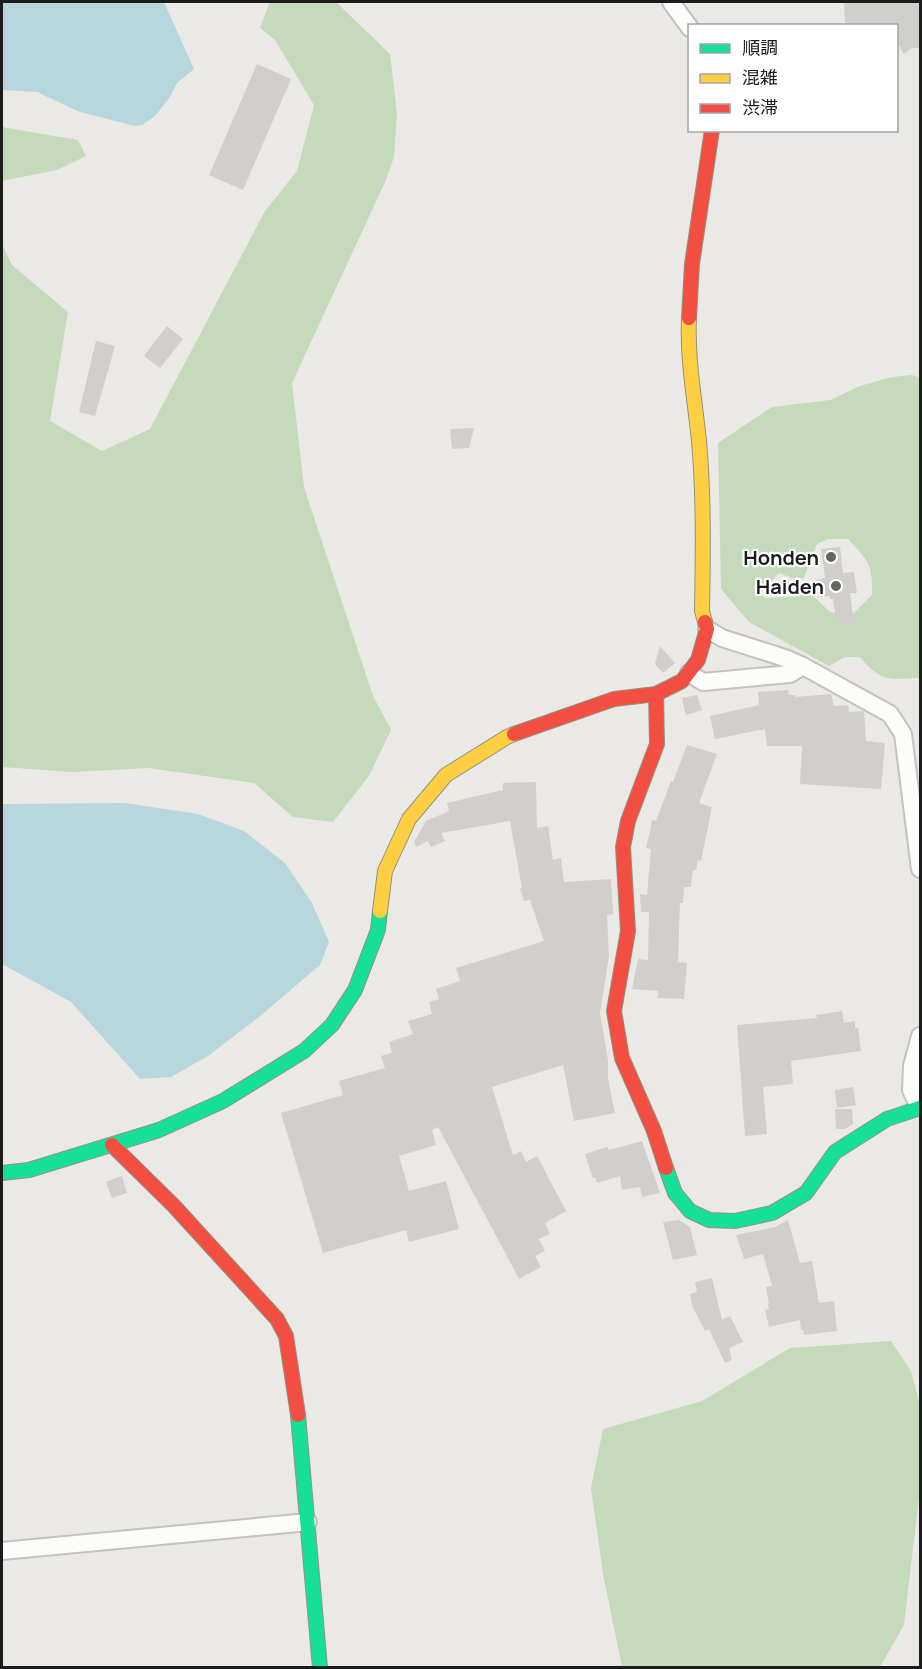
<svg xmlns="http://www.w3.org/2000/svg" width="922" height="1669" font-family="Manrope,'Noto Sans JP',sans-serif">
<style>
.forest{fill:#c5daba;fill-rule:evenodd}
.water{fill:#b8d6de}
.building{fill:#d1cfcc}
.lines{fill:none;stroke-linecap:round;stroke-linejoin:round}
.street-casing{stroke:#c3c2c1;stroke-width:20}
.fast-casing{stroke:#92947e;stroke-width:16}
.slow-casing{stroke:#92947e;stroke-width:16}
.jam-casing{stroke:#92947e;stroke-width:16}
.street{stroke:#fcfcfb;stroke-width:16}
.fast{stroke:#16e098;stroke-width:14}
.slow{stroke:#ffcf43;stroke-width:14}
.jam{stroke:#f24e42;stroke-width:14}
.poi-dot{fill:#646462;stroke:#fff;stroke-width:2}
.labels{text-anchor:middle;dominant-baseline:central;stroke-width:4.5;stroke-linejoin:round;paint-order:stroke}
.poi-label{font-size:20px;font-weight:bold;fill:#1c1c1c;stroke:#fff;text-anchor:end}
</style>
<rect width="100%" height="100%" fill="#ebe9e5"/>
<!-- forest -->
<g class="forest">
<path d="M270,2H336L390,54L397,113L394,157L386,180L292,383L304,487L373,696L391,730L369,776L333,822L293,817L254,783L148,768L72,772L2,767V244L12,265L68,312L50,421L102,451L150,429L265,211L297,171L314,105L275,40L260,28Z"/>
<path d="M2,127L78,140L86,156L57,170L2,181Z"/>
<path d="M912,375L920,378V678C889,679 882,683 860,657H845L829,666L749,622L721,589L718,443L772,407L830,400L860,386L892,377ZM828,539H848C868,560 873,565 872,595L849,618L829,611L806,589L795,596L765,598L760,594L779,573L797,580L804,578L817,544Z"/>
<path d="M891,1341L911,1371L920,1405V1489L904,1625L880,1667H622L603,1574L591,1488L603,1429L702,1401L790,1348Z"/>
</g>
<!-- water -->
<g class="water">
<path d="M2,2H164L194,69L177,83L170,97L155,116L142,125L134,126L77,111L37,92L2,90Z"/>
<path d="M125,803L198,814L244,831L285,863L312,903L329,942L320,965L259,1017L208,1056L171,1077L140,1079L71,1002L2,964V804Z"/>
</g>
<!-- building -->
<g class="building">
<path d="M844,2H921V48H912L904,54L900,47H897V26H845Z"/>
<path d="M257,64L291,79L243,190L209,175Z"/>
<path d="M167,326L183,339L160,368L144,356Z"/>
<path d="M96,341L115,346L95,416L79,412Z"/>
<path d="M474,428L469,448L452,449L450,429Z"/>
<path d="M840,547L843,573L854,572L857,593H850L854,624L837,626L833,599H830V596L818,597L816,580L825,578L821,549Z"/>
<path d="M660,646L675,663L663,673L655,664Z"/>
<path d="M788,690L789,695H795V697L831,694L834,706L848,705L849,712L864,711L866,741L885,743L881,789L800,784L802,746H767L765,729L715,739L710,716L759,705L758,692Z"/>
<path d="M697,695L702,710L686,715L682,698Z"/>
<path d="M687,745L717,754L699,803L712,807L701,861L698,860L696,870H693L691,887H684L683,903H680L678,962L687,963L684,999L657,998L658,991L632,989L638,959L648,960L649,912H641L640,894L647,895L651,849L646,848L650,831L652,820L656,821L671,781L673,782Z"/>
<path d="M536,782L537,828L548,826L553,860L561,858L564,882L611,879L613,914L607,915L609,956L600,1013L608,1060V1079L615,1113L574,1121L563,1065L492,1087L513,1155L521,1151L526,1162L537,1156L566,1211L545,1223L550,1234L539,1239L545,1251L535,1256L541,1267L519,1279L438,1127L432,1130L436,1145L399,1156L409,1191L446,1181L459,1229L409,1242L406,1230L323,1253L281,1113L343,1095L339,1081L385,1068L381,1056L392,1053L389,1042L413,1034L408,1021L432,1014L429,1002L439,999L436,989L460,981L456,968L544,941L530,900L524,901L520,889L522,888L510,821L441,833L445,841L431,847L428,841L416,847L414,842L426,821L449,811L447,803L503,790V783Z"/>
<path d="M842,1011L844,1023L855,1021V1028H858L861,1051L791,1061L793,1084L763,1087L767,1134L745,1136L737,1025L817,1018L816,1015Z"/>
<path d="M853,1087L856,1105L837,1108L835,1090Z"/>
<path d="M835,1109H852L853,1124L845,1129H836Z"/>
<path d="M642,1141L660,1193L642,1197L640,1187L622,1190L620,1176L597,1183L595,1177L593,1178L585,1154L607,1147L609,1150Z"/>
<path d="M122,1176L127,1193L112,1198L106,1182Z"/>
<path d="M679,1220L690,1227L697,1255L673,1260L663,1222Z"/>
<path d="M788,1220L800,1263L812,1261L819,1303L834,1301L837,1331L804,1335L803,1330H801L800,1320L769,1327L765,1310L769,1309L768,1303H769L766,1287L772,1286L763,1254L744,1259L736,1235L775,1227Z"/>
<path d="M712,1278L722,1320L730,1316L743,1342L729,1348L732,1360L725,1363L709,1329L705,1331L693,1308L690,1294L697,1292L695,1282Z"/>
</g>
<g class="lines">
<!-- street casing -->
<g class="street-casing">
<g id="street">
<path d="M671,2L690,28"/>
<path d="M707,629L722,638L785,658L803,666L890,714L903,734L920,869"/>
<path d="M689,673L703,682L790,674L803,666"/>
<path d="M919,1107L911,1090L912,1066L920,1036"/>
<path d="M2,1551L308,1522"/>
</g>
</g>
<!-- fast casing -->
<g class="fast-casing">
<g id="fast">
<path d="M666,1168L675,1193L690,1211L709,1220L735,1221L772,1213L806,1193L835,1152L887,1119L920,1108"/>
<path d="M2,1173L29,1170L159,1130L223,1101L304,1051L332,1025L355,990L378,930L380,911"/>
<path d="M298,1415L320,1668"/>
</g>
</g>
<!-- slow casing -->
<g class="slow-casing">
<g id="slow">
<path d="M689,318C687,360 695,400 699,441C704,498 703,554 702,611L705,622"/>
<path d="M380,911L385,871L409,819L446,775L507,737L514,734"/>
</g>
</g>
<!-- jam casing -->
<g class="jam-casing">
<g id="jam">
<path d="M689,318L692,264L712,130"/>
<path d="M656,694L657,744L628,821L623,847L628,931L614,1011L622,1058L654,1131L666,1168"/>
<path d="M514,734L614,699L656,694L682,681L698,660L707,629L705,622"/>
<path d="M112,1145L174,1206L277,1319L286,1336L298,1415"/>
</g>
</g>
<!-- street -->
<use href="#street" class="street"/>
<!-- fast -->
<use href="#fast" class="fast"/>
<!-- slow -->
<use href="#slow" class="slow"/>
<!-- jam -->
<use href="#jam" class="jam"/>
</g>
<!-- markers -->
<g class="poi-dot">
<circle cx="831" cy="557" r="6"/>
<circle cx="836" cy="586" r="6"/>
</g>
<g class="labels">
<!-- poi labels -->
<g class="poi-label">
<text x="819" y="557">Honden</text>
<text x="824" y="586">Haiden</text>
</g>
</g>
<!-- border -->
<rect width="922" height="1669" fill="none" stroke="#1c1c1c" stroke-width="6"/>
<!-- legend -->
<rect x="688" y="24" width="210" height="108" fill="#ffffff" stroke="#a4a4a4" stroke-width="1.5"/>
<rect x="700" y="44" width="30" height="9" fill="#16e098" stroke="#a4a4a4" stroke-width="1.5"/>
<text x="742" y="54" font-size="18" fill="#1c1c1c">順調</text>
<rect x="700" y="74" width="30" height="9" fill="#ffcf43" stroke="#a4a4a4" stroke-width="1.5"/>
<text x="742" y="84" font-size="18" fill="#1c1c1c">混雑</text>
<rect x="700" y="104" width="30" height="9" fill="#f24e42" stroke="#a4a4a4" stroke-width="1.5"/>
<text x="742" y="114" font-size="18" fill="#1c1c1c">渋滞</text>
</svg>
